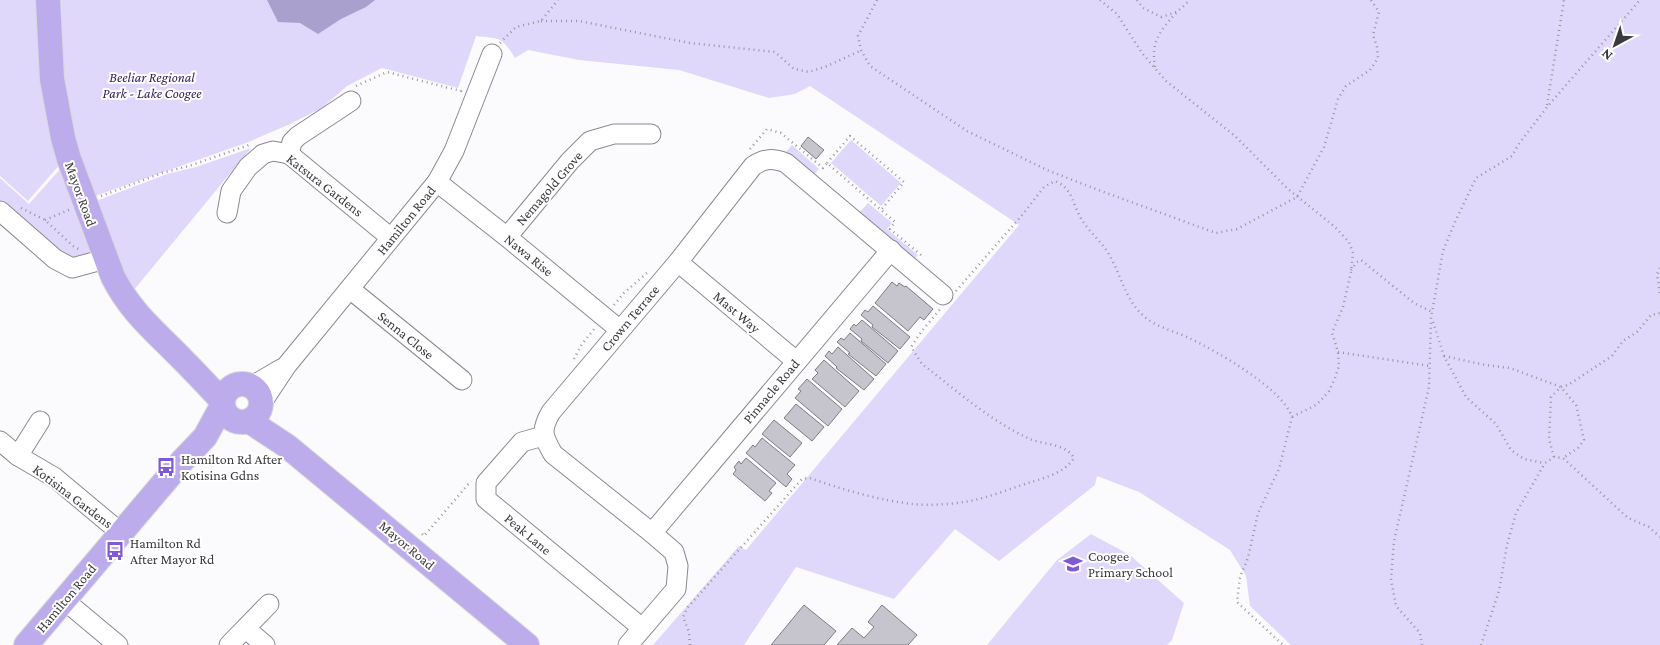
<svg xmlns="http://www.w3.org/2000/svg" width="1660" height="645" font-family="'Crimson Pro',serif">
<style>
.green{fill:#dfd8fb}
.water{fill:#aaa0ce}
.building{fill:#c6c5ce;stroke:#7d7b84}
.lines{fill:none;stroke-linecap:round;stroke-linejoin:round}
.minor-casing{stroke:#8a8991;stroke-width:21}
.major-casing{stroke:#d8d7d8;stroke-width:26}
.path{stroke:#97969a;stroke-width:2.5;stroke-dasharray:1 4;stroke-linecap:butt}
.minor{stroke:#fff;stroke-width:19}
.major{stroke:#bdaceb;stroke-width:24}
.labels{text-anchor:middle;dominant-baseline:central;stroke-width:4;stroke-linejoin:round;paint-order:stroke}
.park-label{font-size:14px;font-style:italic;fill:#34235a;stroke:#fff}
.street-label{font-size:14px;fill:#3a393d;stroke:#fff}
.poi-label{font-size:14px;fill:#3a393d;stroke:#fff;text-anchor:start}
</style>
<rect width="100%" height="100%" fill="#fbfbfe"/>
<!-- green -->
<g class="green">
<path d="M0,0H38L42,86L50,135L61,163L28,201L0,176Z"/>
<path d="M61,0H1660V645H1291L1250,606L1246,576L1230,550L1139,492L1097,476L1095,485L999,561L955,529L894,599L796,567L744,645H653L739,546L746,550L1019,225L810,86L795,94L769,98L679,70L579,60L528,50L515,58C501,36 501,39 476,36L458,88L382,68L347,86L322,108L290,124L246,143L95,196L75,140L64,87Z"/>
<path d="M851,140L901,183L881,206L831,163Z"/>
<path d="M792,145L819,169L813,176L785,153Z"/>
<path d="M251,148L133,291L124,275L96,201L167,174L196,167Z"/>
<path d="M63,166L93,255L69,263L0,205V178L29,204Z"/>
<path d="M868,203L892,223L887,229L918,255L913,261L858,214Z"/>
<path d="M1091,534L1130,555L1184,603L1172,640L1167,645H987L1057,560Z"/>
</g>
<!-- water -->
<path class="water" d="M267,0H375L366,7L341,19L318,34L300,23L278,22Z"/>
<!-- building -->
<g class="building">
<path d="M808,137L824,150L816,159L801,146Z"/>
<path d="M892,282L897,286L899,283L905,287L906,286L933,309L924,320L920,317L908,331L875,303Z"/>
<path d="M873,306L910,337L900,349L872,327L873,325L861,315L865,310L868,312Z"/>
<path d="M862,320L898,351L888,363L861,341L862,339L850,329L854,324L856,326Z"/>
<path d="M850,333L886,364L876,376L848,354L850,353L837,342L841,338L844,340Z"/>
<path d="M838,347L874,379L864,390L836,368L837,367L825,356L829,351L832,354Z"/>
<path d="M824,360L859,391L845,407L812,379L818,373L815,370Z"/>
<path d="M807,379L842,409L828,426L795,398L801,391L798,389Z"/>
<path d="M796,404L824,427L812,441L784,418Z"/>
<path d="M774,420L802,443L790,457L762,434Z"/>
<path d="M762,438L795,465L787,474L792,479L786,487L746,453L753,445L755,447Z"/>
<path d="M746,458L776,483L769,491L772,493L765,501L733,474L736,470L734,467L739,461L741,464Z"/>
<path d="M804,605L836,631L824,645H771Z"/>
<path d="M882,605L917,635L908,645H837L852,628L864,638L874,627L868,622Z"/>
</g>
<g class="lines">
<!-- minor casing -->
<g class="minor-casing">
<g id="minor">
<path d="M289,154L292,142L298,136L351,101"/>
<path d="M437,182L507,237L620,330"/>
<path d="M0,211L55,259L72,268L105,259"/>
<path d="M227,213L231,191L248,167L263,154L273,151L289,154L391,238"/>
<path d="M507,237L570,161L590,141L614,134H651"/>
<path d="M678,262L796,361"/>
<path d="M350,289L462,380"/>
<path d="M252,386L281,369"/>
<path d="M261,404L287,365L437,182L454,151L492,54"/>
<path d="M543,436L522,442L486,483V499L642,628"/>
<path d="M0,441L18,456L54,477L121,533"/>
<path d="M18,456L40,421"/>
<path d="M652,533L891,250"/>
<path d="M64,600L118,645"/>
<path d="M246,629L265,645"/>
<path d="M229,645L269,604"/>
<path d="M628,645L676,589L678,566L674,552L652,533L553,454C543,436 540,431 551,412L678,262L753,166C765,158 773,158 786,163L943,295"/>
</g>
</g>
<!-- major casing -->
<g class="major-casing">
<g id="major">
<path d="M48,0L52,79L63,138L69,159L113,277C132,314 155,331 183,360C197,374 210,388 223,402"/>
<circle cx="242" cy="403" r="19"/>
<path d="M249,421L287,446L527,645"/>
<path d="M26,645L183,460L205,437L223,404"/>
</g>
</g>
<!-- path -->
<g class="path">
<path d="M877,0L858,36L861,50L870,66L967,131L1047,170L1101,191L1216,233L1237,229L1297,197L1324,147L1338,99L1346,86L1370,70L1378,58L1377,47L1373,35L1379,12L1371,0"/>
<path d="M1100,0L1117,14L1142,53L1166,81L1235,136L1288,189L1335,227L1349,242L1353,253L1351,272L1343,307L1332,333L1338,352L1339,366L1335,378L1329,391L1322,399L1316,405L1292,417"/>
<path d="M1137,0L1143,8L1161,17L1177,12L1190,0"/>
<path d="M541,21H579L690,43L775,52L794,69L809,72L827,66L860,51"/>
<path d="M500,43L516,27L541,21L558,0"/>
<path d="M1155,67C1151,42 1159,32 1176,13"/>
<path d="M356,86L387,72L461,91V89"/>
<path d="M1547,105L1564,0"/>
<path d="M750,149L767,129L781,133L823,168L827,163L895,222L890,229L921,255"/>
<path d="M827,163L850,136L904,182L881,210"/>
<path d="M101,196L162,173L189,166L249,145"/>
<path d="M21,208L45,220L73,246L80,250"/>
<path d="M45,220L71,209"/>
<path d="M1660,268L1657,274L1660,294"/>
<path d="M1351,270L1357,262L1361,260L1414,303L1432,312"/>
<path d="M956,291L1023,214L1044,187L1055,181C1074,189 1072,205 1082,220C1090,233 1103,243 1110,256C1122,278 1126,302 1146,318C1159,328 1177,332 1191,339C1218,352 1283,389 1292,417L1279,469L1258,513L1248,558L1240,577L1237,602L1283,645"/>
<path d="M614,305L624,293L648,272"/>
<path d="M1433,322L1444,356L1466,397L1496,424L1511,450L1524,459L1544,463"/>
<path d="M1338,352L1430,366"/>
<path d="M1444,356L1485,365L1510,368L1561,387L1576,405L1584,440L1578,448L1563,458"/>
<path d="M574,359L582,344L595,328"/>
<path d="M1554,457L1549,439L1551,397L1561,387L1568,385L1612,356L1623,341L1637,332L1651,315L1660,313"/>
<path d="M422,534L424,536L471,481"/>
<path d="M690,645L689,632L683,617L688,607L802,479L810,478C840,489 882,501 913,504C931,506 952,504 970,501C990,497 1009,489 1028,483C1044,478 1065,473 1074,458C1065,443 1044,445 1030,439C990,421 956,390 922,364L911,347L921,332L941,308"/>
<path d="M1422,645L1420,633L1396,606L1391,579L1394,541L1429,387L1431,318L1443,251L1455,222L1476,178L1512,156L1518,145L1547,107L1640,0"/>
<path d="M1481,645L1499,591L1507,545L1516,513L1545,463L1554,457L1563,458L1628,518L1649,527L1660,537"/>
</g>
<!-- minor -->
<use href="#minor" class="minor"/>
<!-- major -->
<use href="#major" class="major"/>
</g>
<!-- icons -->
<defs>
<g id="bus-bare" transform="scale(1.5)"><path d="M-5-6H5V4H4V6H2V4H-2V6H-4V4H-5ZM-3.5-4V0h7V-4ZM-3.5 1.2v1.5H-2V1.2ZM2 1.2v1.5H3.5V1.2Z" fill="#805ad4" stroke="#fff" stroke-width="2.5" paint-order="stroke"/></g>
<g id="school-bare" transform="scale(1.5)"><path d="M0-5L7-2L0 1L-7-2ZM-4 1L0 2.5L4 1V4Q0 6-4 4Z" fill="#805ad4" stroke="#fff" stroke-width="2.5" paint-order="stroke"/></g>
</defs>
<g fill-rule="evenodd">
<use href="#bus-bare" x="166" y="467"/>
<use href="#bus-bare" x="115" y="551"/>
<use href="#school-bare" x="1073" y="564"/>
</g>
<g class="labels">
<!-- park labels -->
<g class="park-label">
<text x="152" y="77">Beeliar Regional<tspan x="152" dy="16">Park - Lake Coogee</tspan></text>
</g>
<!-- street labels -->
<g class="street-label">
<text transform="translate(325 185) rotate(38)">Katsura Gardens</text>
<text transform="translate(549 188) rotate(-49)">Nemagold Grove</text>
<text transform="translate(81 194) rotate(70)">Mayor Road</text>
<text transform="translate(406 220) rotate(-51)">Hamilton Road</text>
<text transform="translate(529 255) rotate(39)">Nawa Rise</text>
<text transform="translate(737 312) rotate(40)">Mast Way</text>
<text transform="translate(630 318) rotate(-50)">Crown Terrace</text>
<text transform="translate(406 335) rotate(39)">Senna Close</text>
<text transform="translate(771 391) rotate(-50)">Pinnacle Road</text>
<text transform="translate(73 496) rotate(37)">Kotisina Gardens</text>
<text transform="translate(528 534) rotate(40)">Peak Lane</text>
<text transform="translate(407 545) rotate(40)">Mayor Road</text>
<text transform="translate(66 598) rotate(-50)">Hamilton Road</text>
</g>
<!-- poi labels -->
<g class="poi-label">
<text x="181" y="459">Hamilton Rd After<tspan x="181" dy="16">Kotisina Gdns</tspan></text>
<text x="130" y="543">Hamilton Rd<tspan x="130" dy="16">After Mayor Rd</tspan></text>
<text x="1088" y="556">Coogee<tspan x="1088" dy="16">Primary School</tspan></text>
</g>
</g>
<!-- north arrow -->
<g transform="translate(1615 45) rotate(220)" stroke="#ffffff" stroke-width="4" paint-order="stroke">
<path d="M0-4L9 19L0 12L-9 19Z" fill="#3a393d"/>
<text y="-8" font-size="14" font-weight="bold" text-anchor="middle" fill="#3a393d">N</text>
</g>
</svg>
